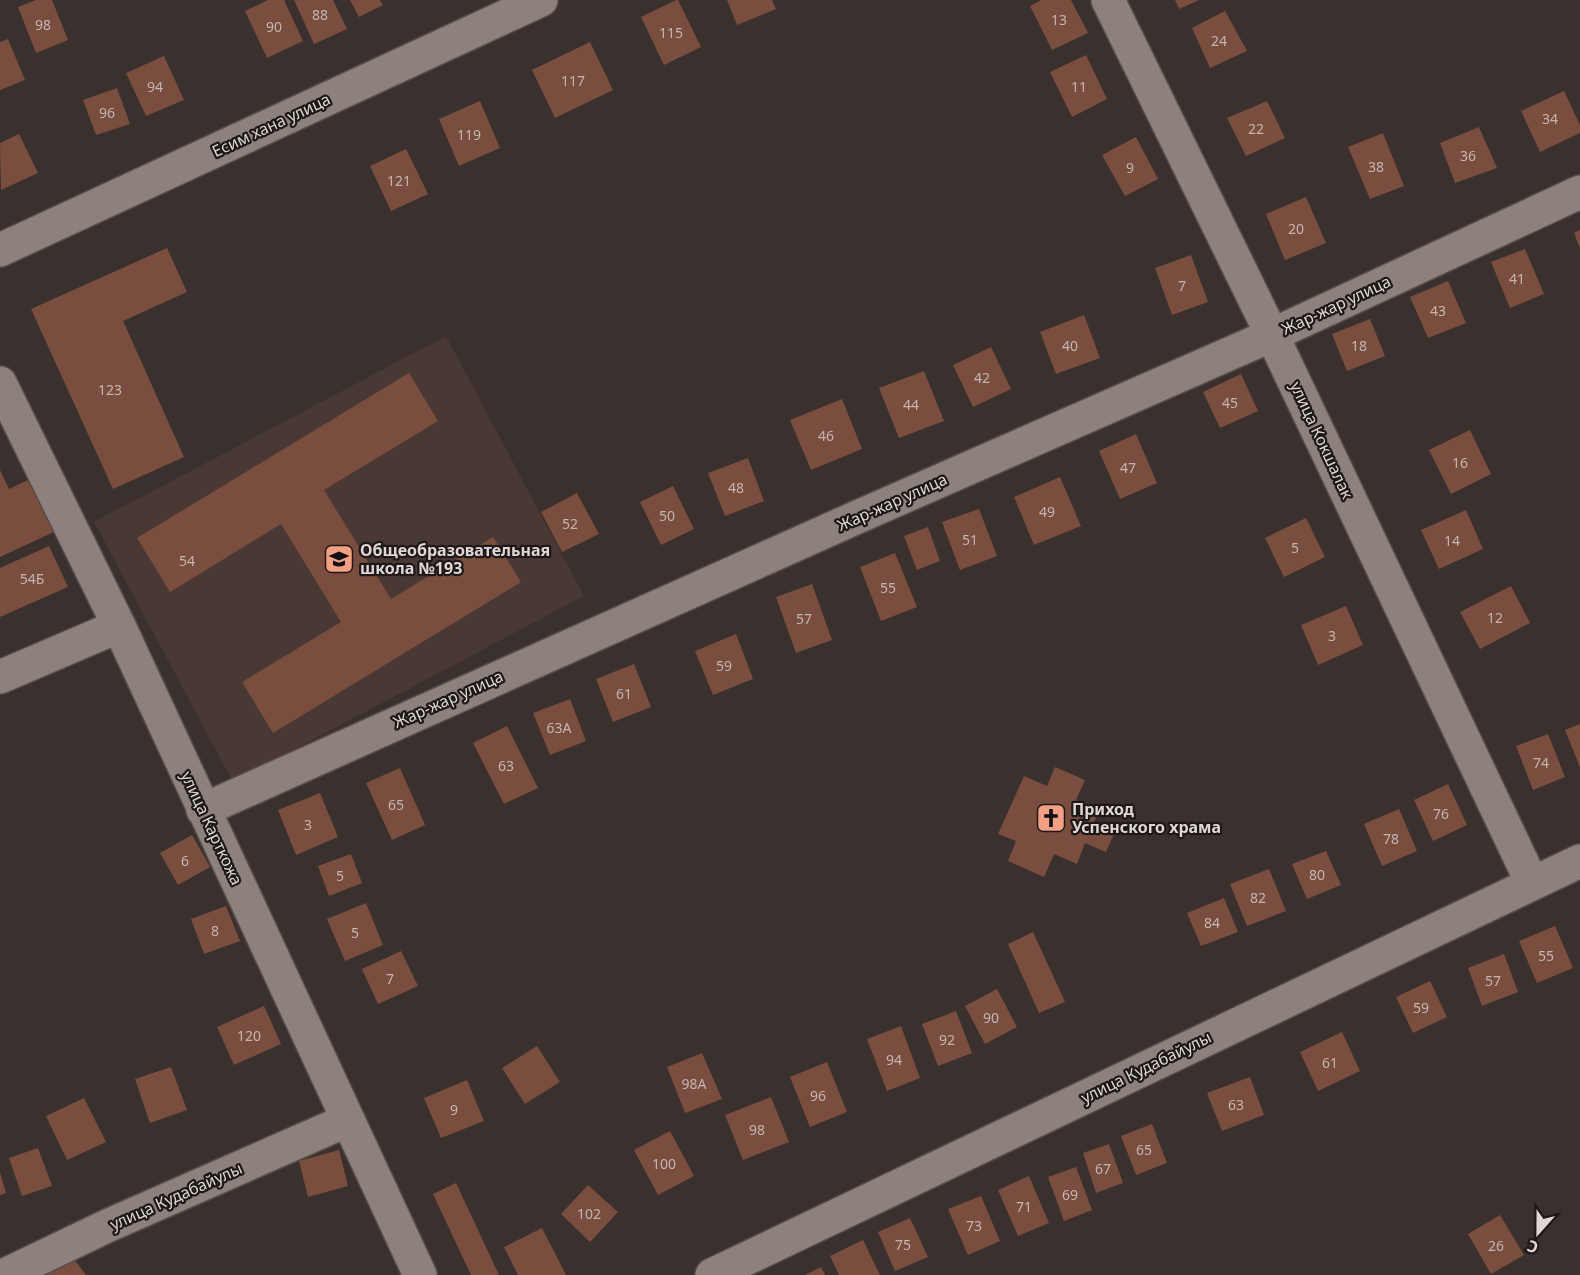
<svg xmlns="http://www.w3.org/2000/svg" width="1580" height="1275" font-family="'Noto Sans',sans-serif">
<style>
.built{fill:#493833}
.building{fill:#7a4e3f}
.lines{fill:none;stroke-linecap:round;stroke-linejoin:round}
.minor-casing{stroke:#564d4b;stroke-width:36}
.minor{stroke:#8d817d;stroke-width:33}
.labels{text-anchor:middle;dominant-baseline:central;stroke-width:4.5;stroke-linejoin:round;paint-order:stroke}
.number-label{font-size:14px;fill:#c5b5b0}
.street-label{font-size:16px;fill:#ded7d5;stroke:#1e1918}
.poi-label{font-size:16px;font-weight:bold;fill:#ded7d5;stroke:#1e1918;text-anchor:start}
</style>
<rect width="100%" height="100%" fill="#3a302d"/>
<!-- built -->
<path class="built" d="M446,336L584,596L233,782L94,522Z"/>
<!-- building -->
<g class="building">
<path d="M36,0H52L68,40L36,53L18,7Z"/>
<path d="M268,0H284L303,41L267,58L245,11Z"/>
<path d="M294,0H333L347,29L314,44Z"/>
<path d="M350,0H380L383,5L359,17Z"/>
<path d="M676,0H678L701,47L664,65L641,17Z"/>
<path d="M727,0H772L776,9L737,25Z"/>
<path d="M1041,0H1071L1088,33L1052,50L1030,6Z"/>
<path d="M1175,0H1199L1179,9Z"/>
<path d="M1225,11L1247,51L1210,68L1192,28Z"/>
<path d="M8,39L25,80L0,90V42Z"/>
<path d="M590,42L613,90L555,118L532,70Z"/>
<path d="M1086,55L1107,99L1072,117L1050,72Z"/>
<path d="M164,56L184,100L146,116L126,73Z"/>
<path d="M117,88L130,124L96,135L83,100Z"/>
<path d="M1564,91L1580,125V133L1540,152L1521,111Z"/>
<path d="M480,101L500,148L459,166L439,119Z"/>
<path d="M1267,101L1285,138L1246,156L1227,118Z"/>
<path d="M1479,127L1497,168L1455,183L1440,143Z"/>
<path d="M1383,133L1404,186L1370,199L1348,147Z"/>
<path d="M19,134L38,173L1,190L0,143Z"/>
<path d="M1136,137L1158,179L1125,196L1102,155Z"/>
<path d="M406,149L428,194L391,211L370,166Z"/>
<path d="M1306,197L1326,243L1285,260L1266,214Z"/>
<path d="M1580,230V248L1574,233Z"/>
<path d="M167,248L187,292L123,321L184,457L113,489L31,309Z"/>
<path d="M1525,249L1544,294L1510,308L1491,262Z"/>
<path d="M1191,255L1208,302L1172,315L1155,268Z"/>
<path d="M1448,281L1466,323L1428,338L1410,297Z"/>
<path d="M1084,315L1100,358L1056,374L1040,332Z"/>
<path d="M1370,319L1385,356L1347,371L1332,334Z"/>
<path d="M991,347L1011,389L973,407L953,365Z"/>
<path d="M924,371L944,421L899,438L879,388Z"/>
<path d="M409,373L438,421L324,490L391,599L493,537L521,582L273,733L242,682L341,622L281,524L170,592L137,538Z"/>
<path d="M1241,374L1258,411L1220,428L1203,392Z"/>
<path d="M842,399L862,449L811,470L790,420Z"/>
<path d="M1470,430L1491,474L1451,494L1429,450Z"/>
<path d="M1136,434L1157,483L1120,499L1099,451Z"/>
<path d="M748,458L764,501L725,516L708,473Z"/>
<path d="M0,470L9,489L32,478L56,531L0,557Z"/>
<path d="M1060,477L1081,526L1034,545L1014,497Z"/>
<path d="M673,486L694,529L661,545L640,502Z"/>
<path d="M577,493L599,534L562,552L541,512Z"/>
<path d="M979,509L997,556L960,570L942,522Z"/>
<path d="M1466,510L1483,549L1439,569L1421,530Z"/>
<path d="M1306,518L1325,557L1284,577L1265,538Z"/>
<path d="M928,527L940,561L917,570L904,536Z"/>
<path d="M49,546L68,587L0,617V568Z"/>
<path d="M895,553L917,607L881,621L860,567Z"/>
<path d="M812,584L832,640L796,653L776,597Z"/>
<path d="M1511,586L1530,623L1480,649L1460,612Z"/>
<path d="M1346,606L1363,645L1318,665L1301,625Z"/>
<path d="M736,634L753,679L713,695L695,651Z"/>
<path d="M634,664L651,707L613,722L596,679Z"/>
<path d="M570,699L586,741L550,755L533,713Z"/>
<path d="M1580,724V767L1565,730Z"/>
<path d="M507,726L538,788L504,804L473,743Z"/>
<path d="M1548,734L1565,777L1533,790L1516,746Z"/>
<path d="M1055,767L1085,780L1076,800L1099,810L1093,825L1114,834L1106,852L1085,843L1077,864L1054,854L1044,877L1008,861L1016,841L998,834L1024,776L1047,786Z"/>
<path d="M400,768L425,825L392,840L366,783Z"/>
<path d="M1448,784L1467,825L1433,841L1414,800Z"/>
<path d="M320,793L338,837L296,855L278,810Z"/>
<path d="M1399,809L1417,851L1382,866L1364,824Z"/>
<path d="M192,835L210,867L178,885L160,853Z"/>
<path d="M1326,851L1341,885L1307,899L1292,864Z"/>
<path d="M351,854L362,883L329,896L318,866Z"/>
<path d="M1269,869L1286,911L1247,926L1230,884Z"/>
<path d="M1224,898L1238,932L1201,946L1187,913Z"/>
<path d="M366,903L383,945L345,961L327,919Z"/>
<path d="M226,906L240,941L204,954L191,919Z"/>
<path d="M1555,926L1573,968L1537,983L1519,941Z"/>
<path d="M1033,932L1065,1002L1039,1013L1008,944Z"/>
<path d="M401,951L418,986L378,1004L362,969Z"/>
<path d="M1504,954L1518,992L1482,1006L1468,968Z"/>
<path d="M1430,981L1447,1017L1413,1033L1396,997Z"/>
<path d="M997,989L1017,1027L985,1044L965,1006Z"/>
<path d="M264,1006L281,1044L234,1065L217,1027Z"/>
<path d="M956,1011L972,1053L938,1066L922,1024Z"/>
<path d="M901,1026L920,1078L887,1091L867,1039Z"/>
<path d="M1342,1032L1360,1071L1318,1091L1300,1052Z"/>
<path d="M537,1046L560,1082L525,1104L502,1068Z"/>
<path d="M702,1053L722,1099L685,1113L667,1067Z"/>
<path d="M827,1062L847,1112L810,1127L790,1077Z"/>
<path d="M171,1067L187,1110L150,1123L135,1079Z"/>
<path d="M1250,1077L1264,1115L1222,1131L1207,1093Z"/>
<path d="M467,1080L484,1121L441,1138L424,1098Z"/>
<path d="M771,1097L789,1142L743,1160L725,1115Z"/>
<path d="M84,1098L106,1142L67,1160L46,1116Z"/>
<path d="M1152,1124L1167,1163L1136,1175L1121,1136Z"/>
<path d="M670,1131L694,1176L658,1195L634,1150Z"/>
<path d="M1109,1144L1123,1183L1096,1193L1083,1153Z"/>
<path d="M38,1148L52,1186L22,1196L9,1158Z"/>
<path d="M339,1150L348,1186L308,1197L299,1161Z"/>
<path d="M1076,1167L1092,1210L1064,1221L1048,1177Z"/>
<path d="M0,1172L6,1193L0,1195Z"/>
<path d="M1029,1176L1049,1223L1018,1236L998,1190Z"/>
<path d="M456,1183L499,1275H471L433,1194Z"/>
<path d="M588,1185L618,1212L590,1242L561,1214Z"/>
<path d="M981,1196L1000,1241L968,1255L948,1209Z"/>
<path d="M1500,1215L1524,1255L1491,1274L1468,1234Z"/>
<path d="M910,1218L928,1257L895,1271L878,1232Z"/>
<path d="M542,1228L566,1275H518L504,1247Z"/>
<path d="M863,1240L880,1275H839L830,1256Z"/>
<path d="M70,1254L86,1275H42Z"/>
<path d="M821,1267L825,1275H805Z"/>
</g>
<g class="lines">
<!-- minor casing -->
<g class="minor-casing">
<g id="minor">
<path d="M1108,0L1272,335L1532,883"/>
<path d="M0,250L541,0"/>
<path d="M0,383L119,626L420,1275"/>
<path d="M0,677L119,626"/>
<path d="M203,810L862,515L1272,335L1580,192"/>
<path d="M5,1275L107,1226L348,1120"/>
<path d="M712,1275L1580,861"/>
</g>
</g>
<!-- minor -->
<use href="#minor" class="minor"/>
</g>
<!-- icons -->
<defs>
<g id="school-square" transform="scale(1.5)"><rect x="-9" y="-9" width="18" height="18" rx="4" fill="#f39f84" stroke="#1e1918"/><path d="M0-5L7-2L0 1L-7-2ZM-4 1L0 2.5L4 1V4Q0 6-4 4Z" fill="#111"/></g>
<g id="church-square" transform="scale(1.5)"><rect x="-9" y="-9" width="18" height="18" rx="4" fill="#f39f84" stroke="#1e1918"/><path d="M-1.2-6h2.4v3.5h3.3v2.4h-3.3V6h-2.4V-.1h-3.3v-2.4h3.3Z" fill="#111"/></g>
</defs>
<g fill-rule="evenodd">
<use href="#school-square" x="339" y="559"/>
<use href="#church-square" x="1051" y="818"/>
</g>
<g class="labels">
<!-- number labels -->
<g class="number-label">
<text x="320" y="14">88</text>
<text x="1059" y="19">13</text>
<text x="43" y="24">98</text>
<text x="274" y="26">90</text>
<text x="671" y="32">115</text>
<text x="1219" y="40">24</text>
<text x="573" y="80">117</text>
<text x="155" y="86">94</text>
<text x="1079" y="86">11</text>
<text x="107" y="112">96</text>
<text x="1550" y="118">34</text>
<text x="1256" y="128">22</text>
<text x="469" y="134">119</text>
<text x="1468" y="155">36</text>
<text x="1376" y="166">38</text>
<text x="1130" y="167">9</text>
<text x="399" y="180">121</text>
<text x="1296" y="228">20</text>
<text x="1517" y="278">41</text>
<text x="1182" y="285">7</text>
<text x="1438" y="310">43</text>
<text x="1070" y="345">40</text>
<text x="1359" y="345">18</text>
<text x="982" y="377">42</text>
<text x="110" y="389">123</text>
<text x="1230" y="402">45</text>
<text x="911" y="404">44</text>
<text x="826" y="435">46</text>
<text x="1460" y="462">16</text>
<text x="1128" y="467">47</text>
<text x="736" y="487">48</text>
<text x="1047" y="511">49</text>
<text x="667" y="515">50</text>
<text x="570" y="523">52</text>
<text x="970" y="539">51</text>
<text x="1452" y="540">14</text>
<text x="1295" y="547">5</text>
<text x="187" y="560">54</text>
<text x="32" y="578">54Б</text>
<text x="888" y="587">55</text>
<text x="1495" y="617">12</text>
<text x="804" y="618">57</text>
<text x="1332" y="635">3</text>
<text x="724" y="665">59</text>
<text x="624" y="693">61</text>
<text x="559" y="727">63А</text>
<text x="1541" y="762">74</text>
<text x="506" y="765">63</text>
<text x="396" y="804">65</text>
<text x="1441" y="813">76</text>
<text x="308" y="824">3</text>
<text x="1391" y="838">78</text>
<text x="185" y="860">6</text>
<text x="1317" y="874">80</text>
<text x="340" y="875">5</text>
<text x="1258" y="897">82</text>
<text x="1212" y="922">84</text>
<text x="215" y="930">8</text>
<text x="355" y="932">5</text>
<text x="1546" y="955">55</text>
<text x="390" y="978">7</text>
<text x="1493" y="980">57</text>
<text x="1421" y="1007">59</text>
<text x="991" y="1017">90</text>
<text x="249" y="1035">120</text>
<text x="947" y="1039">92</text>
<text x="894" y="1059">94</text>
<text x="1330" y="1062">61</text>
<text x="694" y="1083">98А</text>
<text x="818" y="1095">96</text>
<text x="1236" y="1104">63</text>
<text x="454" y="1109">9</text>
<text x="757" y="1129">98</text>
<text x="1144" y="1149">65</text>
<text x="664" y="1163">100</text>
<text x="1103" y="1168">67</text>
<text x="1070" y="1194">69</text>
<text x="1024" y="1206">71</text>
<text x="589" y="1213">102</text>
<text x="974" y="1225">73</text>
<text x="903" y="1244">75</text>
<text x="1496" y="1245">26</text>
</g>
<!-- street labels -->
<g class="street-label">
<text transform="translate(271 125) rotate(-25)">Есим хана улица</text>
<text transform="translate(1336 305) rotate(-25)">Жар-жар улица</text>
<text transform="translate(1322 440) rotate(65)">улица Кокшалак</text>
<text transform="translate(892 502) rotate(-24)">Жар-жар улица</text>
<text transform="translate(448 699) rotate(-24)">Жар-жар улица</text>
<text transform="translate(212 828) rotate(65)">улица Карткожа</text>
<text transform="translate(1146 1067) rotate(-26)">улица Кудабайулы</text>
<text transform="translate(176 1196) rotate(-24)">улица Кудабайулы</text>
</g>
<!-- poi labels -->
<g class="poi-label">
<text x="360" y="550">Общеобразовательная<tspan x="360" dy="18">школа №193</tspan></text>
<text x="1072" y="809">Приход<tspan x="1072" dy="18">Успенского храма</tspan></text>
</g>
</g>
<!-- north arrow -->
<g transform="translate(1538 1233) rotate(201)" stroke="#1e1918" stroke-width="4.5" paint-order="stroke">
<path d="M0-4.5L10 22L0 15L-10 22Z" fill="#ded7d5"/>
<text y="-9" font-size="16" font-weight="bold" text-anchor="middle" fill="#ded7d5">С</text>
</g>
</svg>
